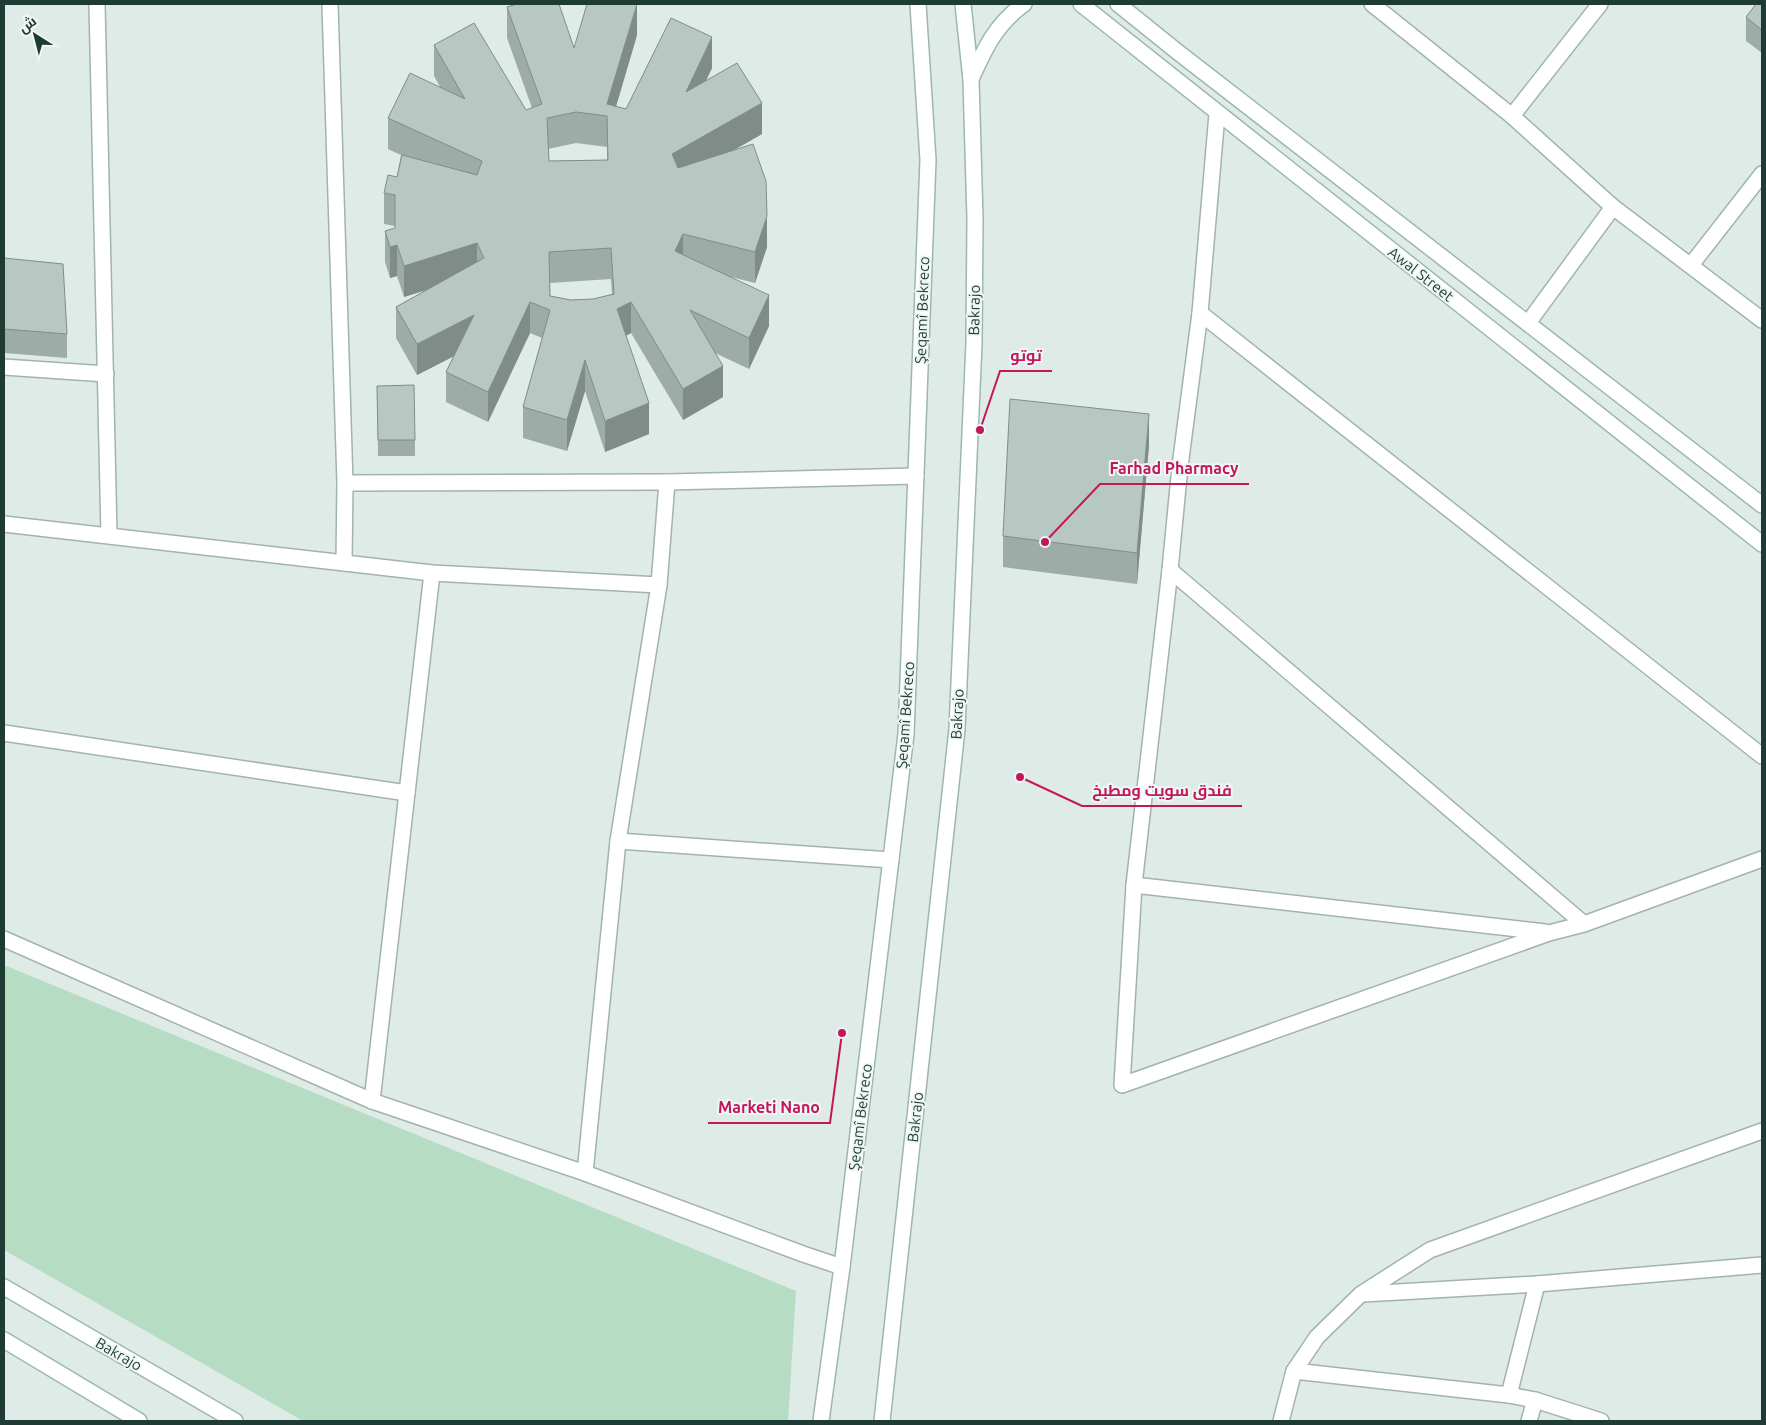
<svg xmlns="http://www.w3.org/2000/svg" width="1766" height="1425" font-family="Ubuntu,Cairo,sans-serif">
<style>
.park{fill:#b6ddc3}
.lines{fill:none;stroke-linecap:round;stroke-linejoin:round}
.street-casing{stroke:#a2b3ad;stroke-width:18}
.secondary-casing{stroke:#9db7af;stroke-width:18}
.street{stroke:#fff;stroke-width:15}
.secondary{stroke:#fff;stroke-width:15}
.wall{fill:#9daca7;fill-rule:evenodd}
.shaded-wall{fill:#808c88}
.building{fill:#b7c8c2;stroke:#808c88;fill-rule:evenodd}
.labels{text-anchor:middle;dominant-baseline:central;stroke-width:4;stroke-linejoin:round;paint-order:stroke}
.street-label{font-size:15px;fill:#1f3b35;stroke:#eff7f4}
.leader{fill:none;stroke:#c2185b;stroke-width:2}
.callout-dot{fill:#c2185b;stroke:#eff7f4;stroke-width:2}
.callout-label{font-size:16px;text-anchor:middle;font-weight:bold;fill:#c2185b;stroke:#eff7f4;stroke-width:4;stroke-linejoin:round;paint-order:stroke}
</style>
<rect width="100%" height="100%" fill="#dfebe6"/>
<!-- park -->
<path class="park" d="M4,965L796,1291L788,1421H303L4,1250Z"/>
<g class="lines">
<!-- street casing -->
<g class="street-casing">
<g id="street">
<path d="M97,4L109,535"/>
<path d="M330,4L345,483L344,563"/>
<path d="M1372,4L1512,116L1613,207L1762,320"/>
<path d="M1217,114L1200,313L1180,466L1170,570L1134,885L1122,1085L1549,933L1584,924L1762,859"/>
<path d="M1512,116L1600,4"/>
<path d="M1691,265L1762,174"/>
<path d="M1200,313L1762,756"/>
<path d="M1528,323L1613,207"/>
<path d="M4,367L106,374"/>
<path d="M345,483L667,482L916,476"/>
<path d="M4,524L432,573L659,585"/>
<path d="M1170,570L1584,924"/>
<path d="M4,733L407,793"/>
<path d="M618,841L891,860"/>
<path d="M1134,885L1545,932"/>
<path d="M4,939L372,1101L585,1173L803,1254L842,1267"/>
<path d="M372,1101L432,573"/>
<path d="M585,1173L618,841L659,585L667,482"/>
<path d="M1363,1294L1537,1284L1762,1265"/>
<path d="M1294,1371L1509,1395L1535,1400L1601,1421"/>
<path d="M1509,1395L1537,1284"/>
<path d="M1281,1421L1294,1371L1317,1337L1361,1294L1430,1250L1762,1131"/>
<path d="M1529,1421L1535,1400"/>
</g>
</g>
<!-- secondary casing -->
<g class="secondary-casing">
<g id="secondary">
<path d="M1081,4L1762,544"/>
<path d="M1118,4L1179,53L1762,505"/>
<path d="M971,79C985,48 996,24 1024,4"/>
<path d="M4,1287L235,1421"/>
<path d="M4,1340L139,1421"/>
<path d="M821,1421L842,1267L906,734L928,160L918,4"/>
<path d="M882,1421L957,729L974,343L975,219L971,80L963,4"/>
</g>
</g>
<!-- street -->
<use href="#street" class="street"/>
<!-- secondary -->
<use href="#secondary" class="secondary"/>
</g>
<!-- wall -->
<g class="wall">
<path d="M1762,4V53L1746,41V17Z"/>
<path d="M507,7L574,48L637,35L616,106L626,109L712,68L706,80L762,134L736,149L767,247L755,283L731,277L769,326L749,369L715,353L723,397L683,420L631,333L626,336L649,434L605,452L585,391L567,451L523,438V407L542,338L530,333L488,422L446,402V372L454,356L417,375L396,338V307L426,290L404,297L397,276L390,278L385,262V231L395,228V226L384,224V193L397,177L401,155L388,149V118L440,87L434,76V45L526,110L532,108L507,38ZM576,143L607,147V160L549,161L548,149ZM611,279L612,294L593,299L571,300L550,296V283Z"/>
<path d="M4,258L67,334V358L4,353Z"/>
<path d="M377,386L415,440V456H378Z"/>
<path d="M1149,445L1137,584L1003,567V536Z"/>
</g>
<!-- shaded-wall -->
<g class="shaded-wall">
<path d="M637,4V35L608,134L607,104Z"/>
<path d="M712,37V68L686,123V92Z"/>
<path d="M762,103V134L672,185V154Z"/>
<path d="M767,216V247L755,283V252Z"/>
<path d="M683,234V265L675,251Z"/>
<path d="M477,243V274L404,297V266Z"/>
<path d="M397,245V276L390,278V247Z"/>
<path d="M769,295V326L749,369V338Z"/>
<path d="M530,302V333L488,422V392Z"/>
<path d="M631,302V333L617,340V309Z"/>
<path d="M474,315V346L417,375V344Z"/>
<path d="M585,360V391L567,451V420Z"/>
<path d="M723,366V397L683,420V389Z"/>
<path d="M649,403V434L605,452V421Z"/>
<path d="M1149,414V445L1137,584V553Z"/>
</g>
<!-- building -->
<g class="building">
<path d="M517,4H559L574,48L587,4H637L607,104L626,109L671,18L712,37L686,92L737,63L762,103L672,154L678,168L753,144L766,181L767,216L755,252L683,234L675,251L769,295L749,338L690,310L723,366L683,389L631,302L617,309L649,403L605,421L585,360L567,420L523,407L550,310L530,302L488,392L446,372L474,315L417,344L396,307L484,258L477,243L404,266L397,245L390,247L385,231L395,228V195L384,193L388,175L397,177L402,155L477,175L482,161L388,118L410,73L465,99L434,45L474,23L526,110L542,104L507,7ZM576,112L607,116L608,160L549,161L547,118ZM611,248L614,294L593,299L571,300L550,296L549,252Z"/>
<path d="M1756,4H1762V30L1746,17Z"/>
<path d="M4,258L63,264L67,334L4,329Z"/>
<path d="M414,385L415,440H378L377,386Z"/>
<path d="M1010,399L1149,414L1137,553L1003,536Z"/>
</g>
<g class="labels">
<!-- street labels -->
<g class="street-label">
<text transform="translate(1421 274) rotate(38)">Awal Street</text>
<text transform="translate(922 310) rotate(-88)">Şeqamî Bekreco</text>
<text transform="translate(974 310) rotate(-89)">Bakrajo</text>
<text transform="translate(957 714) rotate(-87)">Bakrajo</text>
<text transform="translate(905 715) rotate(-86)">Şeqamî Bekreco</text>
<text transform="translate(860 1117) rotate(-83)">Şeqamî Bekreco</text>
<text transform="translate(915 1117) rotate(-84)">Bakrajo</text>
<text transform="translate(119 1354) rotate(30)">Bakrajo</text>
</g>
</g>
<!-- callouts -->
<path class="leader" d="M980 430L1000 371H1052M1045 542L1100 484H1249M1020 777L1082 806H1242M842 1033L830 1123H708"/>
<g class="callout-dot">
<circle cx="980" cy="430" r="5"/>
<circle cx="1045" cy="542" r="5"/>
<circle cx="1020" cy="777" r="5"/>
<circle cx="842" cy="1033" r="5"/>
</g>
<g class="callout-label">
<text x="1026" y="361">توتو</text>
<text x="1174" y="474">Farhad Pharmacy</text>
<text x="1162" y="796">فندق سويت ومطبخ</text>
<text x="769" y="1113">Marketi Nano</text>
</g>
<!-- border -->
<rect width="1766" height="1425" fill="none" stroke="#1f3b35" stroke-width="10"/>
<!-- north arrow -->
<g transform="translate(35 35) rotate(324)" stroke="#eff7f4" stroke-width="4" paint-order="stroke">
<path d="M0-4L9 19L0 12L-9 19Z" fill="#1f3b35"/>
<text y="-8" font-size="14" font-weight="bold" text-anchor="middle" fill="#1f3b35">ش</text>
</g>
</svg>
